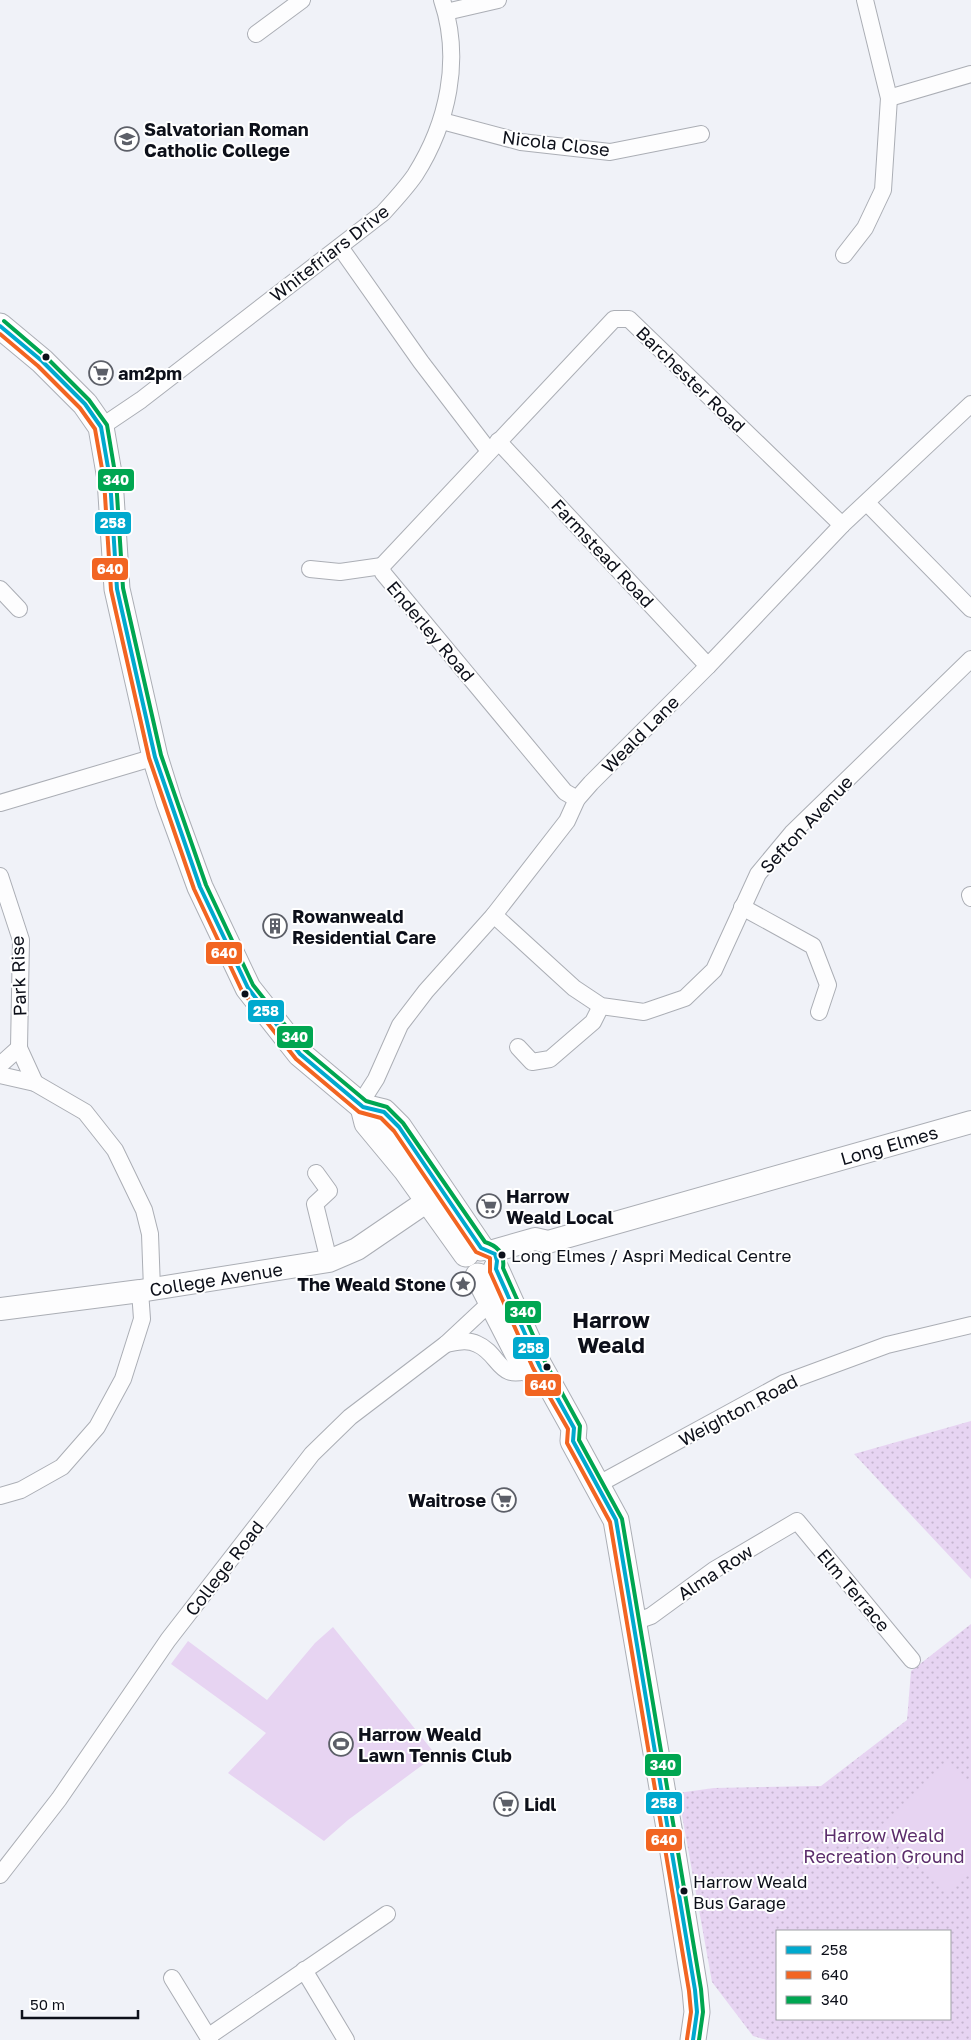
<svg xmlns="http://www.w3.org/2000/svg" width="971" height="2040" font-family="'Golos Text',sans-serif">
<style>
.green{fill:url(#green-dots);fill-rule:evenodd}
.pitch{fill:#e7d4f2}
.lines{fill:none;stroke-linecap:round;stroke-linejoin:round}
.street-casing{stroke:#abaeb5;stroke-width:18}
.secondary-casing{stroke:#abaeb5;stroke-width:24}
.primary-casing{stroke:#abaeb5;stroke-width:27}
.street{stroke:#fdfdfe;stroke-width:16}
.secondary{stroke:#fdfdfe;stroke-width:22}
.primary{stroke:#fdfdfe;stroke-width:25}
.bus-1-casing{stroke:#fff;stroke-width:8}
.bus-2-casing{stroke:#fff;stroke-width:8}
.bus-3-casing{stroke:#fff;stroke-width:8}
.bus-1{stroke:#00a9ce;stroke-width:4}
.bus-2{stroke:#f26522;stroke-width:4}
.bus-3{stroke:#00a651;stroke-width:4}
.bus-dot{fill:#0d101a;stroke:#fff;stroke-width:2}
.labels{text-anchor:middle;dominant-baseline:central;stroke-width:4;stroke-linejoin:round;paint-order:stroke}
.bus-label{font-size:17px;fill:#0d101a;stroke:#fff;text-anchor:start}
.poi-label{font-size:18px;font-weight:bold;fill:#0d101a;stroke:#fff;text-anchor:start}
.street-label{font-size:18px;fill:#0d101a;stroke:#fff}
.park-label{font-size:18px;fill:#5c2e6c;stroke:#fff}
.district-label{font-size:22px;font-weight:bold;fill:#0d101a;stroke:#fff}
.line-badge{stroke:#fff;stroke-width:2}
.badge-label{font-size:14px;text-anchor:middle;font-weight:bold;fill:#fff}
</style>
<defs>
<pattern id="green-dots" width="8" height="8" patternUnits="userSpaceOnUse" patternTransform="scale(1.25)"><rect width="8" height="8" fill="#e7d4f2"/><path d="M2 2h.1M6 6h.1" fill="none" stroke="#c5b5cf" stroke-width="1.8" stroke-linecap="round"/></pattern>
</defs>
<rect width="100%" height="100%" fill="#f0f2f8"/>
<!-- green -->
<g class="green">
<path d="M971,1421V1579L854,1454Z"/>
<path d="M971,1624V2040H767L753,2036L712,1982L678,1793L714,1788L821,1786L907,1720L911,1671ZM777,1931H950V2019H777Z"/>
</g>
<!-- pitch -->
<g class="pitch">
<path d="M333,1627L436,1755L348,1820L324,1841L228,1773L266,1733L171,1664L188,1641L267,1700L315,1643Z"/>
<path d="M949,1762L971,1786V1872L948,1894L882,1825Z"/>
</g>
<g class="lines">
<!-- street casing -->
<g class="street-casing">
<g id="street">
<path d="M446,12L498,0"/>
<path d="M256,34L302,0"/>
<path d="M889,98L971,74"/>
<path d="M442,121L521,142L610,152L701,134"/>
<path d="M340,247L421,362L489,451"/>
<path d="M844,255L865,228L883,190L889,98L865,0"/>
<path d="M101,427L141,400L383,213C394,201 406,188 415,175C448,123 462,59 442,0"/>
<path d="M498,441L708,666"/>
<path d="M867,503L971,609"/>
<path d="M310,569L340,572L382,566"/>
<path d="M0,589L19,609"/>
<path d="M577,799L565,792L383,573L382,566L614,319H629L842,525"/>
<path d="M0,803L155,757"/>
<path d="M0,876L21,940L19,1048L35,1083"/>
<path d="M970,895L971,898"/>
<path d="M742,907L813,946L828,985L819,1012"/>
<path d="M494,915L574,988L601,1006L644,1012L685,998L714,970L758,874L792,833L971,659"/>
<path d="M518,1047L532,1062L550,1059L593,1022L601,1006"/>
<path d="M0,1065L19,1048"/>
<path d="M0,1075L35,1083L85,1112L115,1150L144,1210L150,1234L152,1289"/>
<path d="M360,1104L376,1079L400,1025L426,991L494,915L567,821L577,799L591,783L708,666L842,525L971,404"/>
<path d="M316,1173L329,1191L315,1204L329,1261"/>
<path d="M446,1344C457,1342 467,1339 477,1344C501,1354 498,1384 533,1368"/>
<path d="M597,1485L784,1383L887,1345L971,1325"/>
<path d="M0,1496L21,1490L62,1467L97,1427L123,1379L142,1319L140,1291"/>
<path d="M634,1622L651,1616L714,1570L797,1521L912,1660"/>
<path d="M0,1875L59,1799L168,1640L312,1454L350,1417L446,1344L491,1302"/>
<path d="M304,1970L346,2040"/>
<path d="M172,1978L210,2040"/>
<path d="M209,2036L387,1914"/>
</g>
</g>
<!-- secondary casing -->
<g class="secondary-casing">
<g id="secondary">
<path d="M493,1251L535,1239L548,1242L971,1122"/>
<path d="M0,1309L140,1291L329,1261L357,1249L442,1191"/>
</g>
</g>
<!-- primary casing -->
<g class="primary-casing">
<g id="primary">
<path d="M0,326L42,361L85,404L101,427L110,479L117,589L155,757L169,802L200,887L248,988L300,1054L363,1107L384,1112L399,1127L481,1248"/>
<path d="M363,1107L367,1123L406,1170L466,1254"/>
<path d="M496,1269L539,1365L574,1428L573,1441L616,1520L670,1834L695,1990L697,2012L693,2040"/>
<path d="M478,1276L525,1368"/>
</g>
</g>
<!-- street -->
<use href="#street" class="street"/>
<!-- secondary -->
<use href="#secondary" class="secondary"/>
<!-- primary -->
<use href="#primary" class="primary"/>
<!-- bus-1 casing -->
<g class="bus-1-casing">
<path id="bus-1" d="M0,326L42,361L85,404L101,427L110,479L117,589L155,757L200,887L248,988L300,1054L363,1107L384,1112L399,1127L481,1248L495,1254L497,1261L496,1269L539,1365L574,1428L573,1441L616,1520L695,1990L697,2012L693,2040"/>
</g>
<!-- bus-2 casing -->
<g class="bus-2-casing">
<path id="bus-2" d="M0,334L38,366L80,408L95,429L104,480L111,590L149,758L194,889L242,991L296,1059L359,1112L381,1118L394,1131L476,1252L490,1258V1272L533,1368L568,1429L567,1443L610,1522L689,1991L691,2012L687,2039"/>
</g>
<!-- bus-3 casing -->
<g class="bus-3-casing">
<path id="bus-3" d="M4,321L46,357L89,400L107,425L116,479L123,588L161,755L206,885L253,985L305,1050L366,1101L387,1107L403,1123L485,1242C498,1246 505,1254 503,1268L545,1362L580,1426L579,1440L622,1519L701,1989L703,2012L699,2040"/>
</g>
<!-- bus-1 -->
<use href="#bus-1" class="bus-1"/>
<!-- bus-2 -->
<use href="#bus-2" class="bus-2"/>
<!-- bus-3 -->
<use href="#bus-3" class="bus-3"/>
</g>
<!-- icons -->
<defs>
<g id="school-ring" transform="scale(1.25)"><circle r="9.5" fill="#fff" stroke="#5c5f68" stroke-width="1.5"/><path d="M0-5L7-2L0 1L-7-2ZM-4 1L0 2.5L4 1V4Q0 6-4 4Z" fill="#5c5f68"/></g>
<g id="supermarket-ring" transform="scale(1.25)"><circle r="9.5" fill="#fff" stroke="#5c5f68" stroke-width="1.5"/><path d="M-6-5.5h2.5l.6 2H6L4.5 2H-2.5L-4.4-4H-6ZM-1.5 3.2a1.3 1.3 0 1 0 .1 0ZM3 3.2a1.3 1.3 0 1 0 .1 0Z" fill="#5c5f68"/></g>
<g id="building-ring" transform="scale(1.25)"><circle r="9.5" fill="#fff" stroke="#5c5f68" stroke-width="1.5"/><path d="M-4-6H4V6H1V3H-1V6H-4ZM-2.5-4.3h1.7v1.8h-1.7ZM.8-4.3h1.7v1.8H.8ZM-2.5-1h1.7V.8h-1.7ZM.8-1h1.7V.8H.8Z" fill="#5c5f68"/></g>
<g id="sight-ring" transform="scale(1.25)"><circle r="9.5" fill="#fff" stroke="#5c5f68" stroke-width="1.5"/><path d="M0-6L1.8-2.2L6-1.7L2.9 1.2L3.7 5.4L0 3.3L-3.7 5.4L-2.9 1.2L-6-1.7L-1.8-2.2Z" fill="#5c5f68"/></g>
<g id="stadium-ring" transform="scale(1.25)"><circle r="9.5" fill="#fff" stroke="#5c5f68" stroke-width="1.5"/><path d="M0-5a6.5 5 0 1 0 0 10a6.5 5 0 1 0 0-10ZM-3.5-1.8h7v3.6h-7Z" fill="#5c5f68"/></g>
</defs>
<g fill-rule="evenodd">
<use href="#school-ring" x="127" y="139"/>
<use href="#supermarket-ring" x="101" y="373"/>
<use href="#building-ring" x="275" y="926"/>
<use href="#supermarket-ring" x="489" y="1206"/>
<use href="#sight-ring" x="463" y="1284"/>
<use href="#supermarket-ring" x="504" y="1500"/>
<use href="#stadium-ring" x="341" y="1744"/>
<use href="#supermarket-ring" x="506" y="1804"/>
</g>
<!-- markers -->
<g class="bus-dot">
<circle cx="46" cy="357" r="4.5"/>
<circle cx="245" cy="994" r="4.5"/>
<circle cx="502" cy="1255" r="4.5"/>
<circle cx="547" cy="1367" r="4.5"/>
<circle cx="684" cy="1891" r="4.5"/>
</g>
<g class="labels">
<!-- bus labels -->
<g class="bus-label">
<text x="511" y="1255">Long Elmes / Aspri Medical Centre</text>
<text x="693" y="1881">Harrow Weald<tspan x="693" dy="21">Bus Garage</tspan></text>
</g>
<!-- poi labels -->
<g class="poi-label">
<text x="144" y="129">Salvatorian Roman<tspan x="144" dy="21">Catholic College</tspan></text>
<text x="118" y="373">am2pm</text>
<text x="292" y="916">Rowanweald<tspan x="292" dy="21">Residential Care</tspan></text>
<text x="506" y="1196">Harrow<tspan x="506" dy="21">Weald Local</tspan></text>
<text x="446" y="1284" text-anchor="end">The Weald Stone</text>
<text x="486" y="1500" text-anchor="end">Waitrose</text>
<text x="358" y="1734">Harrow Weald<tspan x="358" dy="21">Lawn Tennis Club</tspan></text>
<text x="524" y="1804">Lidl</text>
</g>
<!-- street labels -->
<g class="street-label">
<text transform="translate(556 143) rotate(7)">Nicola Close</text>
<text transform="translate(329 253) rotate(-38)">Whitefriars Drive</text>
<text transform="translate(691 379) rotate(44)">Barchester Road</text>
<text transform="translate(603 553) rotate(47)">Farmstead Road</text>
<text transform="translate(431 631) rotate(50)">Enderley Road</text>
<text transform="translate(640 734) rotate(-45)">Weald Lane</text>
<text transform="translate(806 824) rotate(-47)">Sefton Avenue</text>
<text transform="translate(18 976) rotate(-92)">Park Rise</text>
<text transform="translate(889 1145) rotate(-16)">Long Elmes</text>
<text transform="translate(216 1279) rotate(-9)">College Avenue</text>
<text transform="translate(738 1410) rotate(-28)">Weighton Road</text>
<text transform="translate(224 1568) rotate(-52)">College Road</text>
<text transform="translate(715 1572) rotate(-33)">Alma Row</text>
<text transform="translate(854 1590) rotate(50)">Elm Terrace</text>
</g>
<!-- park labels -->
<g class="park-label">
<text x="884" y="1835">Harrow Weald<tspan x="884" dy="21">Recreation Ground</tspan></text>
</g>
<!-- district labels -->
<g class="district-label">
<text x="611" y="1319">Harrow<tspan x="611" dy="25">Weald</tspan></text>
</g>
</g>
<g class="line-badge">
<rect x="97" y="468" width="38" height="24" rx="5" fill="#00a651"/>
<rect x="94" y="511" width="38" height="24" rx="5" fill="#00a9ce"/>
<rect x="91" y="557" width="38" height="24" rx="5" fill="#f26522"/>
<rect x="205" y="941" width="38" height="24" rx="5" fill="#f26522"/>
<rect x="247" y="999" width="38" height="24" rx="5" fill="#00a9ce"/>
<rect x="276" y="1025" width="38" height="24" rx="5" fill="#00a651"/>
<rect x="504" y="1300" width="38" height="24" rx="5" fill="#00a651"/>
<rect x="512" y="1336" width="38" height="24" rx="5" fill="#00a9ce"/>
<rect x="524" y="1373" width="38" height="24" rx="5" fill="#f26522"/>
<rect x="644" y="1753" width="38" height="24" rx="5" fill="#00a651"/>
<rect x="645" y="1791" width="38" height="24" rx="5" fill="#00a9ce"/>
<rect x="645" y="1828" width="38" height="24" rx="5" fill="#f26522"/>
</g>
<g class="badge-label">
<text x="116" y="485">340</text>
<text x="113" y="528">258</text>
<text x="110" y="574">640</text>
<text x="224" y="958">640</text>
<text x="266" y="1016">258</text>
<text x="295" y="1042">340</text>
<text x="523" y="1317">340</text>
<text x="531" y="1353">258</text>
<text x="543" y="1390">640</text>
<text x="663" y="1770">340</text>
<text x="664" y="1808">258</text>
<text x="664" y="1845">640</text>
</g>
<!-- legend -->
<rect x="776" y="1930" width="175" height="90" fill="#ffffff" stroke="#9e9fa3"/>
<rect x="786" y="1946" width="25" height="8" fill="#00a9ce" stroke="#9e9fa3"/>
<text x="821" y="1955" font-size="15" fill="#0d101a">258</text>
<rect x="786" y="1971" width="25" height="8" fill="#f26522" stroke="#9e9fa3"/>
<text x="821" y="1980" font-size="15" fill="#0d101a">640</text>
<rect x="786" y="1996" width="25" height="8" fill="#00a651" stroke="#9e9fa3"/>
<text x="821" y="2005" font-size="15" fill="#0d101a">340</text>
<!-- scale -->
<path d="M22 2010v8h116v-8" fill="none" stroke="#0d101a" stroke-width="2.5"/>
<text x="30" y="2010" font-size="15" fill="#0d101a" stroke="#ffffff" stroke-width="4" paint-order="stroke">50 m</text>
</svg>
